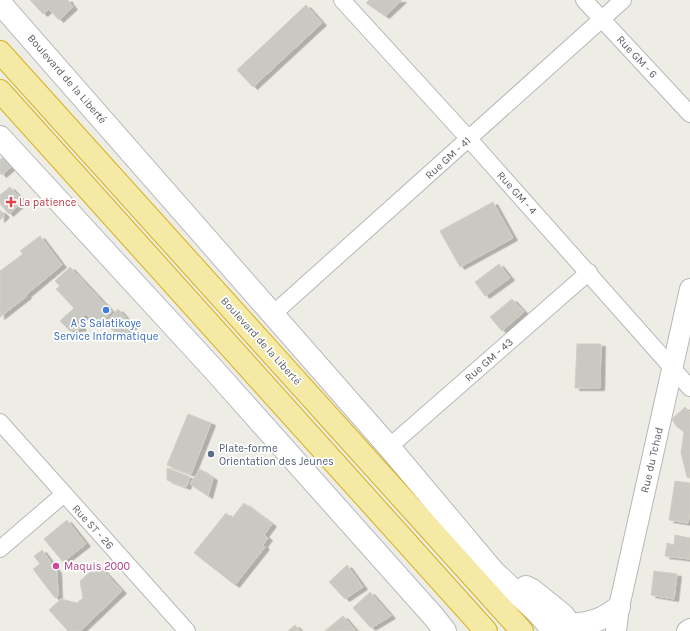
<svg xmlns="http://www.w3.org/2000/svg" width="690" height="631" font-family="Karla,sans-serif">
<style>
.building{fill:#c9c8c2;stroke:#d2cfc4;filter:url(#shadow)}
.lines{fill:none;stroke-linecap:round;stroke-linejoin:round}
.minor-casing{stroke:#b6b7bb;stroke-width:18}
.tertiary-casing{stroke:#b6b7bb;stroke-width:22}
.secondary-casing{stroke:#b7b9bd;stroke-width:24}
.trunk-casing{stroke:#d9af1a;stroke-width:24}
.minor{stroke:#fff;stroke-width:16}
.tertiary{stroke:#fff;stroke-width:20}
.secondary{stroke:#fff;stroke-width:22}
.trunk{stroke:#f4eaa6;stroke-width:22}
.health-dot{fill:#e0444e;stroke:#fff;stroke-width:1.5}
.shop-dot{fill:#3f7fe0;stroke:#fff;stroke-width:1.5}
.service-dot{fill:#5c6f8a;stroke:#fff;stroke-width:1.5}
.hotel-dot{fill:#d1479c;stroke:#fff;stroke-width:1.5}
.labels{text-anchor:middle;dominant-baseline:central;stroke-width:3.5;stroke-linejoin:round;paint-order:stroke}
.street-label{font-size:11px;fill:#5d6064;stroke:#fff}
.health-label{font-size:11px;fill:#be3a42;stroke:#fff;text-anchor:start}
.shop-label{font-size:11px;fill:#366cbe;stroke:#fff}
.service-label{font-size:11px;fill:#4e5e75;stroke:#fff;text-anchor:start}
.hotel-label{font-size:11px;fill:#b23c85;stroke:#fff;text-anchor:start}
</style>
<defs>
<filter id="shadow"><feDropShadow dx="4.5" dy="2.5" stdDeviation="0" flood-color="#0004"/></filter>
</defs>
<rect width="100%" height="100%" fill="#eeede5"/>
<!-- building -->
<g class="building">
<path d="M30,0H69L68,1L73,7L59,20L49,9L43,14Z"/>
<path d="M369,0H402L385,16L366,3Z"/>
<path d="M306,5L322,23L253,87L237,70Z"/>
<path d="M10,151L18,161L2,175L0,173V160Z"/>
<path d="M10,187L23,201L9,214L0,204V195Z"/>
<path d="M493,202L513,238L460,267L440,231Z"/>
<path d="M0,210L5,215L0,220Z"/>
<path d="M40,236L62,265L26,295L27,296L0,317V271L23,254L20,251Z"/>
<path d="M499,264L510,278L485,296L475,282Z"/>
<path d="M70,267L112,312L97,326L86,314L77,322L82,328L70,331L60,321L74,308L56,289L60,286L55,281Z"/>
<path d="M512,299L524,312L502,331L490,317Z"/>
<path d="M118,309L133,326L120,338L105,322Z"/>
<path d="M577,344H601L600,388H575Z"/>
<path d="M685,407L690,412V478L687,477L681,453L684,432L676,426L672,419Z"/>
<path d="M188,414L211,423L191,474L167,465Z"/>
<path d="M167,468L190,477L186,487L167,480Z"/>
<path d="M200,469L213,478L208,496L190,484Z"/>
<path d="M675,481L690,483V512L688,523L669,520Z"/>
<path d="M244,503L272,524L264,535L268,538L263,545L265,547L235,585L194,553L226,513L232,518Z"/>
<path d="M67,520L86,544L63,562L44,539Z"/>
<path d="M675,535L690,538V559L665,556L667,543L674,545Z"/>
<path d="M42,550L57,571L58,596L55,598L33,569L40,564L34,556Z"/>
<path d="M98,565L122,591L80,631H68L49,610L61,599L77,603L83,598L80,581Z"/>
<path d="M347,565L363,587L345,599L329,582Z"/>
<path d="M654,571L677,574L674,599L651,595Z"/>
<path d="M370,592L391,616L371,628L353,608Z"/>
<path d="M343,616L356,631H325Z"/>
<path d="M295,625L300,631H288Z"/>
</g>
<g class="lines">
<!-- minor casing -->
<g class="minor-casing">
<g id="minor">
<path d="M342,0L469,139L690,388"/>
<path d="M584,0L690,114"/>
<path d="M273,314L623,0"/>
<path d="M0,422L187,631"/>
<path d="M389,447L589,272"/>
<path d="M0,549L64,494"/>
</g>
</g>
<!-- tertiary casing -->
<g class="tertiary-casing">
<g id="tertiary">
<path d="M616,631L619,607L690,289"/>
<path d="M687,631L690,629"/>
</g>
</g>
<!-- secondary casing -->
<g class="secondary-casing">
<g id="secondary">
<path d="M0,3L389,447L494,572L537,612L554,631"/>
<path d="M0,137L214,370L434,617L445,631"/>
<path d="M526,587L532,590L563,615L575,631"/>
<path d="M571,625C593,623 602,620 619,607"/>
</g>
</g>
<!-- trunk casing -->
<g class="trunk-casing">
<g id="trunk">
<path d="M0,52L522,631"/>
<path d="M0,91L486,631"/>
</g>
</g>
<!-- minor -->
<use href="#minor" class="minor"/>
<!-- tertiary -->
<use href="#tertiary" class="tertiary"/>
<!-- secondary -->
<use href="#secondary" class="secondary"/>
<!-- trunk -->
<use href="#trunk" class="trunk"/>
</g>
<!-- markers -->
<path class="health-dot" d="M9 196h4v4h4v4h-4v4h-4v-4h-4v-4h4z"/>
<circle class="shop-dot" cx="106" cy="310" r="4"/>
<circle class="service-dot" cx="211" cy="454" r="4"/>
<circle class="hotel-dot" cx="56" cy="566" r="4"/>
<g class="labels">
<!-- street labels -->
<g class="street-label">
<text transform="translate(637 57) rotate(47)">Rue GM - 6</text>
<text transform="translate(67 79) rotate(49)">Boulevard de la Liberté</text>
<text transform="translate(448 158) rotate(-42)">Rue GM - 41</text>
<text transform="translate(517 193) rotate(48)">Rue GM - 4</text>
<text transform="translate(261 341) rotate(48)">Boulevard de la Liberté</text>
<text transform="translate(489 360) rotate(-41)">Rue GM - 43</text>
<text transform="translate(652 460) rotate(-77)">Rue du Tchad</text>
<text transform="translate(93 527) rotate(48)">Rue ST - 26</text>
</g>
<!-- health labels -->
<g class="health-label">
<text x="19" y="202">La patience</text>
</g>
<!-- shop labels -->
<g class="shop-label">
<text x="106" y="323">A S Salatikoye<tspan x="106" dy="13">Service Informatique</tspan></text>
</g>
<!-- service labels -->
<g class="service-label">
<text x="219" y="448">Plate-forme<tspan x="219" dy="13">Orientation des Jeunes</tspan></text>
</g>
<!-- hotel labels -->
<g class="hotel-label">
<text x="64" y="566">Maquis 2000</text>
</g>
</g>
</svg>
